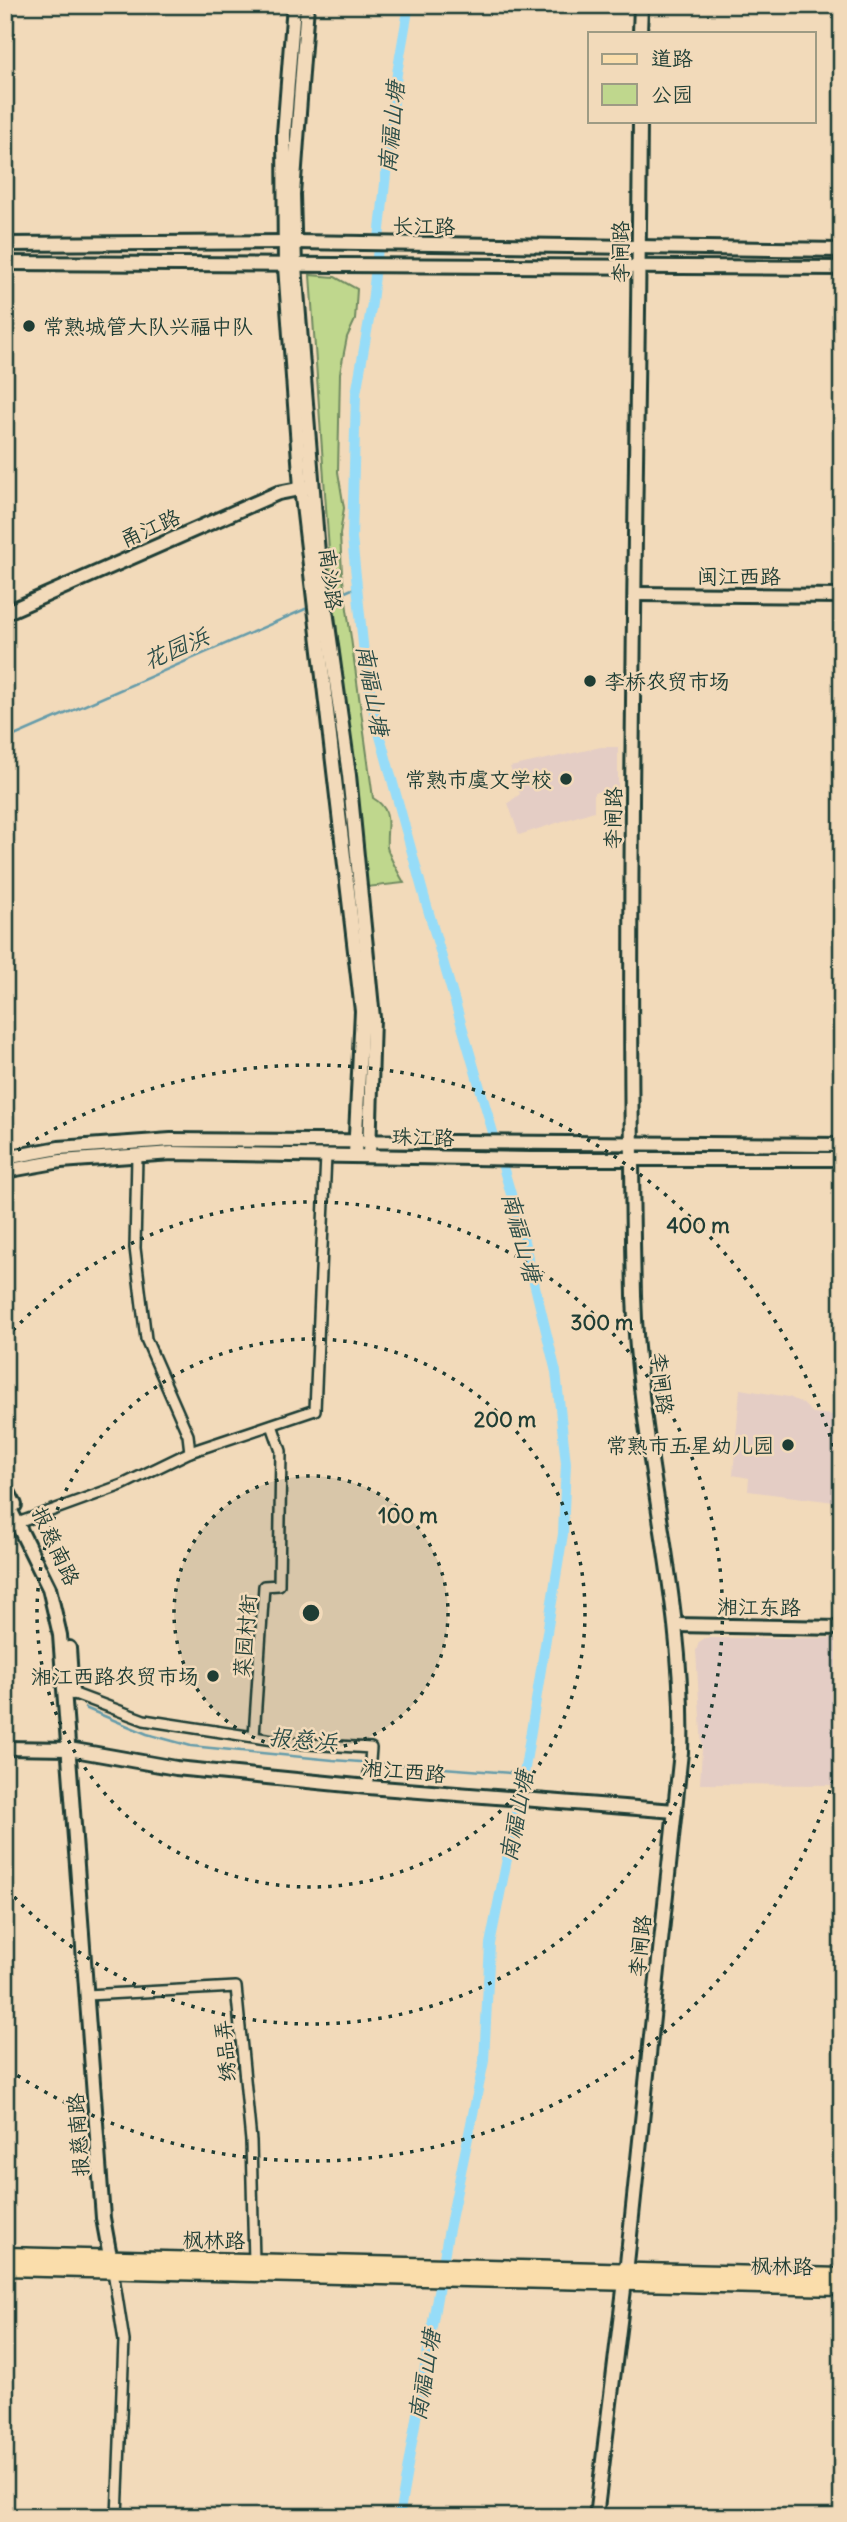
<svg xmlns="http://www.w3.org/2000/svg" width="847" height="2522" font-family="Delius,'LXGW WenKai TC',sans-serif">
<style>
.built{fill:#e4cdc5}
.green{fill:#bfd78d;stroke:#6f8a60;stroke-width:2}
.lines{fill:none;stroke-linecap:round;stroke-linejoin:round}
.stream{stroke:#669caa;stroke-width:2.5}
.canal{stroke:#96dcf8;stroke-width:10}
.street-casing{stroke:#1f3d34;stroke-width:14}
.secondary-casing{stroke:#1f3d34;stroke-width:18}
.primary-casing{stroke:#1f3d34;stroke-width:19}
.street{stroke:#f2daba;stroke-width:9}
.secondary{stroke:#f2daba;stroke-width:12}
.primary{stroke:#faddab;stroke-width:14}
.ring{fill:none;stroke:#1f3d34;stroke-width:3.5;stroke-dasharray:3.5 7}
.poi-dot{fill:#1f3d34;stroke:#f2daba;stroke-width:2.5}
.labels{text-anchor:middle;dominant-baseline:central;stroke-width:5;stroke-linejoin:round;paint-order:stroke}
.street-label{font-size:21px;fill:#1f3d34;stroke:#f2daba}
.poi-label{font-size:21px;fill:#1f3d34;stroke:#f2daba;text-anchor:end}
.water-label{font-size:23px;font-style:italic;fill:#2b4d48;stroke:#f2daba}
.centre{fill:#1f3d34;stroke:#f2daba;stroke-width:3.5}
.ring-label{font-size:21px;text-anchor:middle;font-weight:bold;fill:#1f3d34;stroke:#f2daba;stroke-width:5;stroke-linejoin:round;paint-order:stroke}
</style>
<rect width="100%" height="100%" fill="#f2daba"/>
<filter id="ink" filterUnits="userSpaceOnUse"><feTurbulence type="fractalNoise" baseFrequency=".0143" numOctaves="2"/><feDisplacementMap in="SourceGraphic" scale="14" xChannelSelector="R" yChannelSelector="G"/><feConvolveMatrix kernelMatrix="1 2 1 2 8 2 1 2 1" color-interpolation-filters="sRGB"/></filter>
<g filter="url(#ink)">
<!-- built -->
<g class="built">
<path d="M601,747H618V792H594V811L519,835L508,803L520,794L510,767Z"/>
<path d="M740,1389L789,1397L802,1403L813,1413L842,1416V1503L748,1491L749,1478L733,1475Z"/>
<path d="M705,1638H842V1785L700,1784L702,1749L696,1651L699,1642Z"/>
</g>
<!-- green -->
<path class="green" d="M310,275L335,277L357,289L355,320L347,337L340,373L338,472L344,508L340,534L342,573L373,798C395,811 385,827 387,847C389,858 399,873 404,883L367,887L331,580Z"/>
<g class="lines">
<!-- stream -->
<g class="stream">
<path d="M329,599L359,586"/>
<path d="M5,740L310,607"/>
<path d="M85,1708L147,1734L191,1746L333,1760L524,1774"/>
</g>
<!-- canal -->
<path class="canal" d="M399,2517L448,2234L484,2061L490,1944L524,1774L563,1534L566,1463L556,1372L520,1225L424,896L375,718L365,663L352,538L356,394L372,303L397,73L409,5"/>
<!-- street casing -->
<g class="street-casing">
<g id="street">
<path d="M137,1156L135,1248L146,1339L188,1435L190,1452"/>
<path d="M23,1521L122,1485L190,1452L315,1410L326,1155"/>
<path d="M72,1693L144,1720L292,1743L371,1748L368,1787"/>
<path d="M254,1736L264,1586L279,1585L281,1451L272,1425"/>
<path d="M87,1995L236,1987L251,2141L254,2262"/>
<path d="M113,2271L124,2341L117,2517"/>
</g>
</g>
<!-- secondary casing -->
<g class="secondary-casing">
<g id="secondary">
<path d="M294,5L284,134L285,266L301,488L362,1011L355,1155"/>
<path d="M307,5L293,194L295,266L318,553L349,775L373,1018L369,1155"/>
<path d="M640,33L641,5"/>
<path d="M5,244L294,242L842,250"/>
<path d="M5,263L842,268"/>
<path d="M636,594L842,596"/>
<path d="M5,613L278,493L309,487"/>
<path d="M5,1158L59,1148L171,1140L842,1145"/>
<path d="M5,1171L61,1161L172,1153L531,1159H842"/>
<path d="M5,1486L15,1505"/>
<path d="M5,1499L49,1588L60,1635L103,2218L112,2267"/>
<path d="M676,1625L842,1628"/>
<path d="M69,1648L72,1693"/>
<path d="M5,1748L69,1749L176,1768L368,1787L675,1811"/>
<path d="M596,2517L626,2273L681,1752C686,1598 638,1449 634,1295C626,904 637,512 640,121"/>
</g>
</g>
<!-- primary casing -->
<g class="primary-casing">
<g id="primary">
<path d="M5,2255L842,2276"/>
<path d="M5,2268L842,2288"/>
</g>
</g>
<!-- street -->
<use href="#street" class="street"/>
<!-- secondary -->
<use href="#secondary" class="secondary"/>
<!-- primary -->
<use href="#primary" class="primary"/>
</g>
</g>
<!-- distance rings -->
<circle cx="311" cy="1613" r="137" fill="#1f3d34" fill-opacity=".12"/>
<g class="ring">
<circle cx="311" cy="1613" r="137"/>
<circle cx="311" cy="1613" r="274"/>
<path d="M6 1338A411 411 0 1 1 6 1888"/>
<path d="M842 1750A548 548 0 0 1 9 2070M9 1156A548 548 0 0 1 842 1476"/>
</g>
<!-- markers -->
<g class="poi-dot">
<circle cx="29" cy="326" r="7"/>
<circle cx="590" cy="681" r="7"/>
<circle cx="566" cy="779" r="7"/>
<circle cx="788" cy="1445" r="7"/>
<circle cx="213" cy="1676" r="7"/>
</g>
<g class="labels">
<!-- street labels -->
<g class="street-label">
<text transform="translate(424 226) rotate(1)">长江路</text>
<text transform="translate(620 252) rotate(-90)">李闸路</text>
<text transform="translate(150 528) rotate(-24)">甬江路</text>
<text x="739" y="576">闽江西路</text>
<text transform="translate(331 579) rotate(83)">南沙路</text>
<text transform="translate(613 818) rotate(-89)">李闸路</text>
<text transform="translate(423 1137) rotate(2)">珠江路</text>
<text transform="translate(662 1383) rotate(83)">李闸路</text>
<text transform="translate(56 1546) rotate(65)">报慈南路</text>
<text transform="translate(759 1607) rotate(1)">湘江东路</text>
<text transform="translate(245 1636) rotate(-85)">菜园村街</text>
<text transform="translate(404 1771) rotate(5)">湘江西路</text>
<text transform="translate(640 1946) rotate(-84)">李闸路</text>
<text transform="translate(225 2051) rotate(-95)">绣品弄</text>
<text transform="translate(78 2135) rotate(-94)">报慈南路</text>
<text transform="translate(214 2240) rotate(1)">枫林路</text>
<text transform="translate(782 2266) rotate(1)">枫林路</text>
</g>
<!-- poi labels -->
<g class="poi-label">
<text x="43" y="326" text-anchor="start">常熟城管大队兴福中队</text>
<text x="604" y="681" text-anchor="start">李桥农贸市场</text>
<text x="552" y="779">常熟市虞文学校</text>
<text x="774" y="1445">常熟市五星幼儿园</text>
<text x="199" y="1676">湘江西路农贸市场</text>
</g>
<!-- water labels -->
<g class="water-label">
<text transform="translate(391 127) rotate(-84)">南福山塘</text>
<text transform="translate(176 648) rotate(-23)">花园浜</text>
<text transform="translate(373 690) rotate(80)">南福山塘</text>
<text transform="translate(522 1237) rotate(75)">南福山塘</text>
<text transform="translate(303 1739) rotate(5)">报慈浜</text>
<text transform="translate(516 1816) rotate(-79)">南福山塘</text>
<text transform="translate(424 2375) rotate(-80)">南福山塘</text>
</g>
</g>
<circle cx="311" cy="1613" r="10" class="centre"/>
<g class="ring-label">
<text x="698" y="1233">400 m</text>
<text x="602" y="1330">300 m</text>
<text x="505" y="1427">200 m</text>
<text x="408" y="1523">100 m</text>
</g>
<!-- margin -->
<rect width="847" height="2522" fill="none" stroke="#f2daba" stroke-width="28"/>
<rect x="14" y="14" width="819" height="2494" fill="none" stroke="#1f3d34" stroke-width="2.5" filter="url(#ink)"/>
<!-- legend -->
<rect x="588" y="32" width="228" height="91" fill="#f2daba" stroke="#9e9b84" stroke-width="2"/>
<rect x="602" y="54" width="35" height="10" fill="#faddab" stroke="#9e9b84" stroke-width="2"/>
<text x="651" y="66" font-size="21" fill="#1f3d34">道路</text>
<rect x="602" y="84" width="35" height="21" fill="#bfd78d" stroke="#9e9b84" stroke-width="2"/>
<text x="651" y="102" font-size="21" fill="#1f3d34">公园</text>
</svg>
